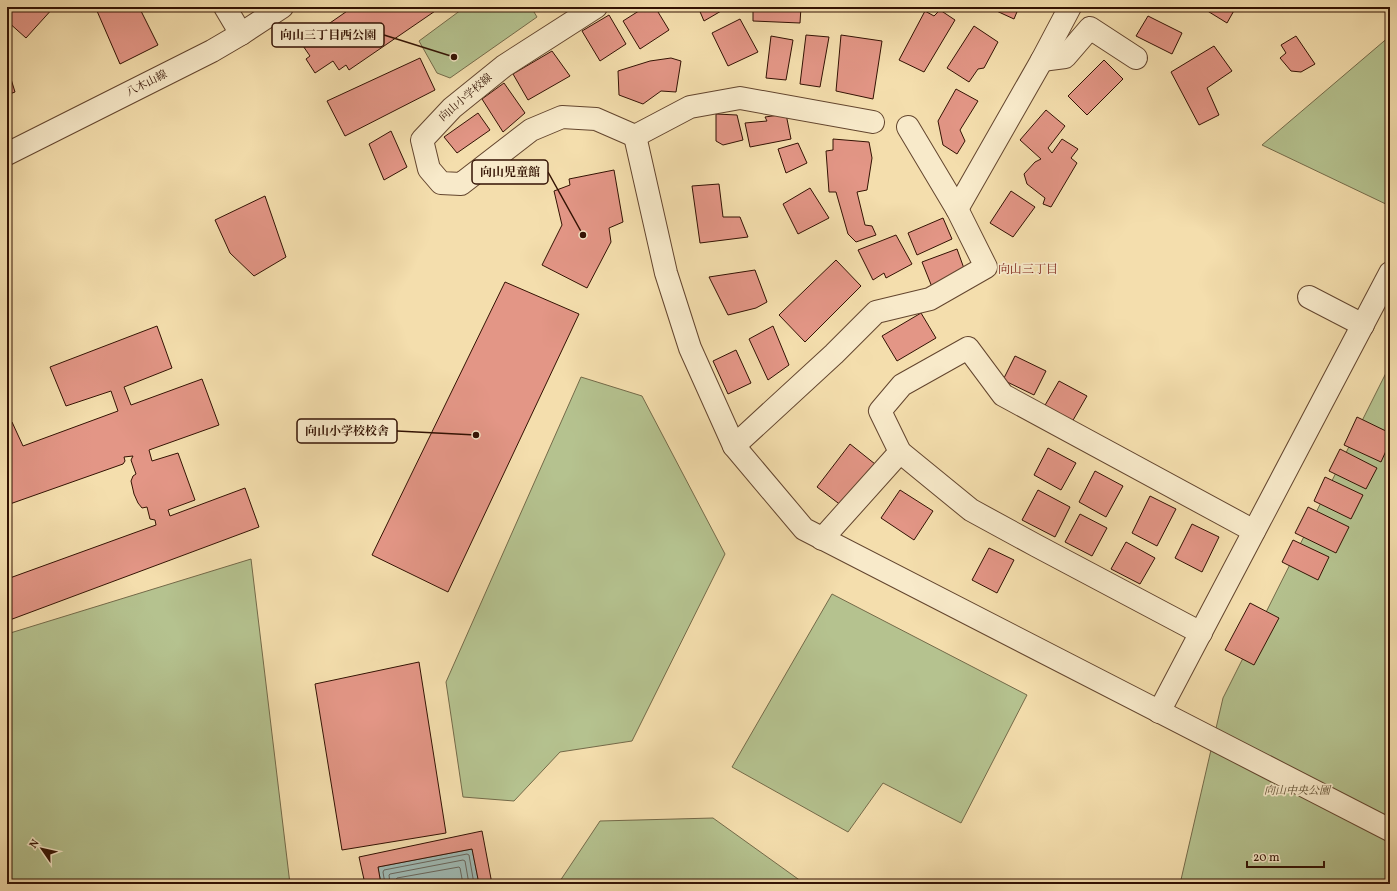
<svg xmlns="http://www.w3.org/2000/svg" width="1397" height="891" font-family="Vollkorn,'Noto Serif JP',serif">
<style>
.green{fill:#b5c28f;stroke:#746a49}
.water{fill:#9fbab4;stroke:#74776d}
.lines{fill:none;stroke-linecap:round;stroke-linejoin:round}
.shore{stroke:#69665c;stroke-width:1}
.building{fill:#e39686;stroke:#331203}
.minor-casing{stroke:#63452e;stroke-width:24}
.minor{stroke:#f8eaca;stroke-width:22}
.labels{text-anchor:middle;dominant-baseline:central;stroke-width:3.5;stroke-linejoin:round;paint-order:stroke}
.street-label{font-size:11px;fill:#331203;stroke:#f8eaca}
.park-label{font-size:11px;font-style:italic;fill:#605034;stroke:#f8eaca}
.neighbourhood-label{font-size:12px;fill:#7a1f14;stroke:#f8eaca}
.leader{fill:none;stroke:#331203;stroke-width:1.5}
.callout-dot{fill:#331203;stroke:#f8eaca;stroke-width:1.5}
.callout{fill:#f8eaca;stroke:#331203;stroke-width:1.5}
.callout-label{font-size:12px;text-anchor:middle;font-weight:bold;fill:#331203}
</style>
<rect width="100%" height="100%" fill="#f4dead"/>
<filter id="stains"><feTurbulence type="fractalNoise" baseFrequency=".005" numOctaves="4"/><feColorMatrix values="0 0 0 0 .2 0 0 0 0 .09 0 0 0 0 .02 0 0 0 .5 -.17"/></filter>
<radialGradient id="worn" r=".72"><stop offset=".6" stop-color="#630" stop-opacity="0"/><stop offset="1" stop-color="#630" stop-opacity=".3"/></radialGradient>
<!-- green -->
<g class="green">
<path d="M465,7H531L537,17L450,78L437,73L419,41Z"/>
<path d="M1390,36V206L1262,145Z"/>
<path d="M1390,365V884H1180L1223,698Z"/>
<path d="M581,377L642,396L725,554L632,741L560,752L514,801L463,797L446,682Z"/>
<path d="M251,559L290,884H7V634Z"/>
<path d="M832,594L1027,695L961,823L883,783L848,832L732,767Z"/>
<path d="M713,818L805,884H558L600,821Z"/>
</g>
<!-- water -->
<path class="water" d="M472,849L479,884H381L378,867Z"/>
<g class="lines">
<!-- shore -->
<g class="shore">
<path d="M385,884L383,872L384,870L467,854L469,855L474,884"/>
<path d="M390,884L389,875L390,874L463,860L465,861L469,884"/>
<path d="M396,884V880L397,878L459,867L460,868L463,884"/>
</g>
</g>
<!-- building -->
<g class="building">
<path d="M9,7H54L26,38L7,21V9Z"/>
<path d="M105,7H139L158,45L120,64L97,11Z"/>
<path d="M353,7H441L349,70L346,65L339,70L333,61L315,73L306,59L310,56L301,43Z"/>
<path d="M645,7H655L669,30L640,49L623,21Z"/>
<path d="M698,7H728L704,21Z"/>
<path d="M753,7H801L800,23L753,21Z"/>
<rect x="824" y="7" width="28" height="3"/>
<path d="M991,7H1019L1014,19L990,8Z"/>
<path d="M1201,7H1236L1227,23Z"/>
<path d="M940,10L955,20L924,72L899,60L925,11L934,16Z"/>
<path d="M609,15L626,44L600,61L582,31Z"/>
<path d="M1148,16L1182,33L1172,54L1136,36Z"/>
<path d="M740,19L758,52L728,66L712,33Z"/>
<path d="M974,26L998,42L984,68L978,69L969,82L947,68Z"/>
<path d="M806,35L829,37L820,87L800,84Z"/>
<path d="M841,35L882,41L873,99L836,91Z"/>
<path d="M771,36L793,40L786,80L766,78Z"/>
<path d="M1296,36L1315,64L1301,72L1291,71L1280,58L1286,53L1281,45Z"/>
<path d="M1214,46L1232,71L1207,88L1219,115L1199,125L1171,72Z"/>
<path d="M552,51L570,76L528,100L513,74Z"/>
<path d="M420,58L435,90L345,136L327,101Z"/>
<path d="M671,58L681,61L676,92L661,91L643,104L619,95L618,71L650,61Z"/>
<path d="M1104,60L1123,79L1087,115L1068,96Z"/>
<path d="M7,66L15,92L7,95Z"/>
<path d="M504,83L525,113L503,132L482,99Z"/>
<path d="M956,89L978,101L960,130L965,141L957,154L943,145L938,121Z"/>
<path d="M1046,110L1065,126L1048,148L1052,153L1062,139L1078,149L1071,158L1077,163L1051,207L1043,204L1045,198L1027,184L1024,174L1035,162L1041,159L1020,140Z"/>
<path d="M478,113L490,130L457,153L444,137Z"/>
<path d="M716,114L737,115L743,140L723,145L716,141Z"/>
<path d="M786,114L791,139L750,147L745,123L767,121L765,117Z"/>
<path d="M391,131L407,167L384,180L369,144Z"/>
<path d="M833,139L869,142L872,158L867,190L857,192L865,225L872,226L876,235L856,242L848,234L836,192H829L826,151L833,150Z"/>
<path d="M798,143L807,163L786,173L778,149Z"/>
<path d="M614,170L623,222L609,228L611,242L587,288L542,265L562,225L554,191L570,185L569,179Z"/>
<path d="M719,184L723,217H740L748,237L700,243L692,186Z"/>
<path d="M810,188L829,218L798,234L783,204Z"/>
<path d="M1011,191L1035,207L1013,237L990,223Z"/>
<path d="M265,196L286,257L254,276L230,253L215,220Z"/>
<path d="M943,218L952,239L917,255L908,233Z"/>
<path d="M896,235L912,264L886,278L884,273L873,280L858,250Z"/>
<path d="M957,249L966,274L932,287L922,262Z"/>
<path d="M836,260L861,286L805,342L779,315Z"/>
<path d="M755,270L767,302L756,308L728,315L709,277Z"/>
<path d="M505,282L579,314L448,592L372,555Z"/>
<path d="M921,313L936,338L897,361L882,336Z"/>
<path d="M157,326L172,368L124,387L131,405L202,379L219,425L149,450L152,461L178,453L195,500L168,510L170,516L245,488L259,527L7,621V579L156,525L155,520L150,519L147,507L142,508L138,503L134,494L131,481L133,476L136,474L131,460L133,456L124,457L125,461L123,464L7,505V424L12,422L23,446L118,411L111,391L66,406L50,367Z"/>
<path d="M773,326L789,365L768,380L749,339Z"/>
<path d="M736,350L751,383L728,394L713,361Z"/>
<path d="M1015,356L1046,371L1034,395L1003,380Z"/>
<path d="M1059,381L1087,396L1072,422L1044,407Z"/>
<path d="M1357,417L1390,433V442L1381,462L1344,445Z"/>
<path d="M850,444L875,464L842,506L817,487Z"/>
<path d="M1048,448L1076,463L1061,490L1034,475Z"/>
<path d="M1340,449L1377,468L1366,489L1329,471Z"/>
<path d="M1095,471L1123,486L1106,517L1079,502Z"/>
<path d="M1325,477L1363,495L1351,519L1314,501Z"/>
<path d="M900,490L933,511L914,540L881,518Z"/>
<path d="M1038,490L1070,507L1055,537L1022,520Z"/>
<path d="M1150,496L1176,509L1157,546L1132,533Z"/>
<path d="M1308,507L1349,527L1336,553L1295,533Z"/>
<path d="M1080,514L1107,528L1092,556L1065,542Z"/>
<path d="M1192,524L1219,537L1202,572L1175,558Z"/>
<path d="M1293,540L1329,557L1318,580L1282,562Z"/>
<path d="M1126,542L1155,558L1140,584L1111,569Z"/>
<path d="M989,548L1014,560L997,593L972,580Z"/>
<path d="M1250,603L1279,618L1254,665L1225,650Z"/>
<path d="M419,662L446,833L342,850L315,684Z"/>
<path d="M482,831L492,884H479L472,849L378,867L381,884H365L359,857Z"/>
</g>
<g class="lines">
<!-- minor casing -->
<g class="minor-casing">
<g id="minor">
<path d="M225,7L241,34"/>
<path d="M596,7L504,66L452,108L422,140L429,169L441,183L461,184L531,130L562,117L596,119L635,136"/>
<path d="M1042,60L1065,57L1090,28L1136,58"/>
<path d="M635,136L666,273L690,348L734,446L804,529L1390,830"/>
<path d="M635,136L690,107L740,98L873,122"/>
<path d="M7,154L212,51L241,34L282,7"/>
<path d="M957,209L1042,60L1070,7"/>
<path d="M1309,297L1363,325"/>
<path d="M734,446L834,354L876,312L930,299L986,267L957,209L908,127"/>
<path d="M822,539L900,452"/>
<path d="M1201,633L1037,546L971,510L900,452L880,411L902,385L968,348L1003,395L1254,531"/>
<path d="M1159,712L1390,273"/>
</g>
</g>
<!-- minor -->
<use href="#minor" class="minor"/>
</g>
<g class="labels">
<!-- street labels -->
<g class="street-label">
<text transform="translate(147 84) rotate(-27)">八木山線</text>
<text transform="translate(466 98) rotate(-41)">向山小学校線</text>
</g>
<!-- park labels -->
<g class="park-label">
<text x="1297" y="791">向山中央公園</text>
</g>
<!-- neighbourhood labels -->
<g class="neighbourhood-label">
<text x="1028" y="270">向山三丁目</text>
</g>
</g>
<!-- callouts -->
<path class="leader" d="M454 57L384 35M583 235L548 172M476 435L397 431"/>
<g class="callout-dot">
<circle cx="454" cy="57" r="4"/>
<circle cx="583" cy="235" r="4"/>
<circle cx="476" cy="435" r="4"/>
</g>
<g class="callout">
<rect x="272" y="23" width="112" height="24" rx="4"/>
<rect x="472" y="160" width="76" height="24" rx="4"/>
<rect x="297" y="419" width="100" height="24" rx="4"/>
</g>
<g class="callout-label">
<text x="328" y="39">向山三丁目西公園</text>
<text x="510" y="176">向山児童館</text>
<text x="347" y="435">向山小学校校舎</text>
</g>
<!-- margin -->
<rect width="1397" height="891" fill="none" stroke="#f4dead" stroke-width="24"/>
<rect x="8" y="8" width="1381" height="875" fill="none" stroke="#331203" stroke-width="2"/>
<rect x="12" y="12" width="1373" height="867" fill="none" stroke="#331203"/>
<!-- north arrow -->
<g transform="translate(42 849) rotate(304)" stroke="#f8eaca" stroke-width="3" paint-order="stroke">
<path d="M0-3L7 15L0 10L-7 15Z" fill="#331203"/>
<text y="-6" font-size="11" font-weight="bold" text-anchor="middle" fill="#331203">N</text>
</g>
<!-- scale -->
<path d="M1247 861v6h77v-6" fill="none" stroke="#331203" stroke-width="2"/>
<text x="1253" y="861" font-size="12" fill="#331203" stroke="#f8eaca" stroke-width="3" paint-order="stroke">20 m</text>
<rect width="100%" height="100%" filter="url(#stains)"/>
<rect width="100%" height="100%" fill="url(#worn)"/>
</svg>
